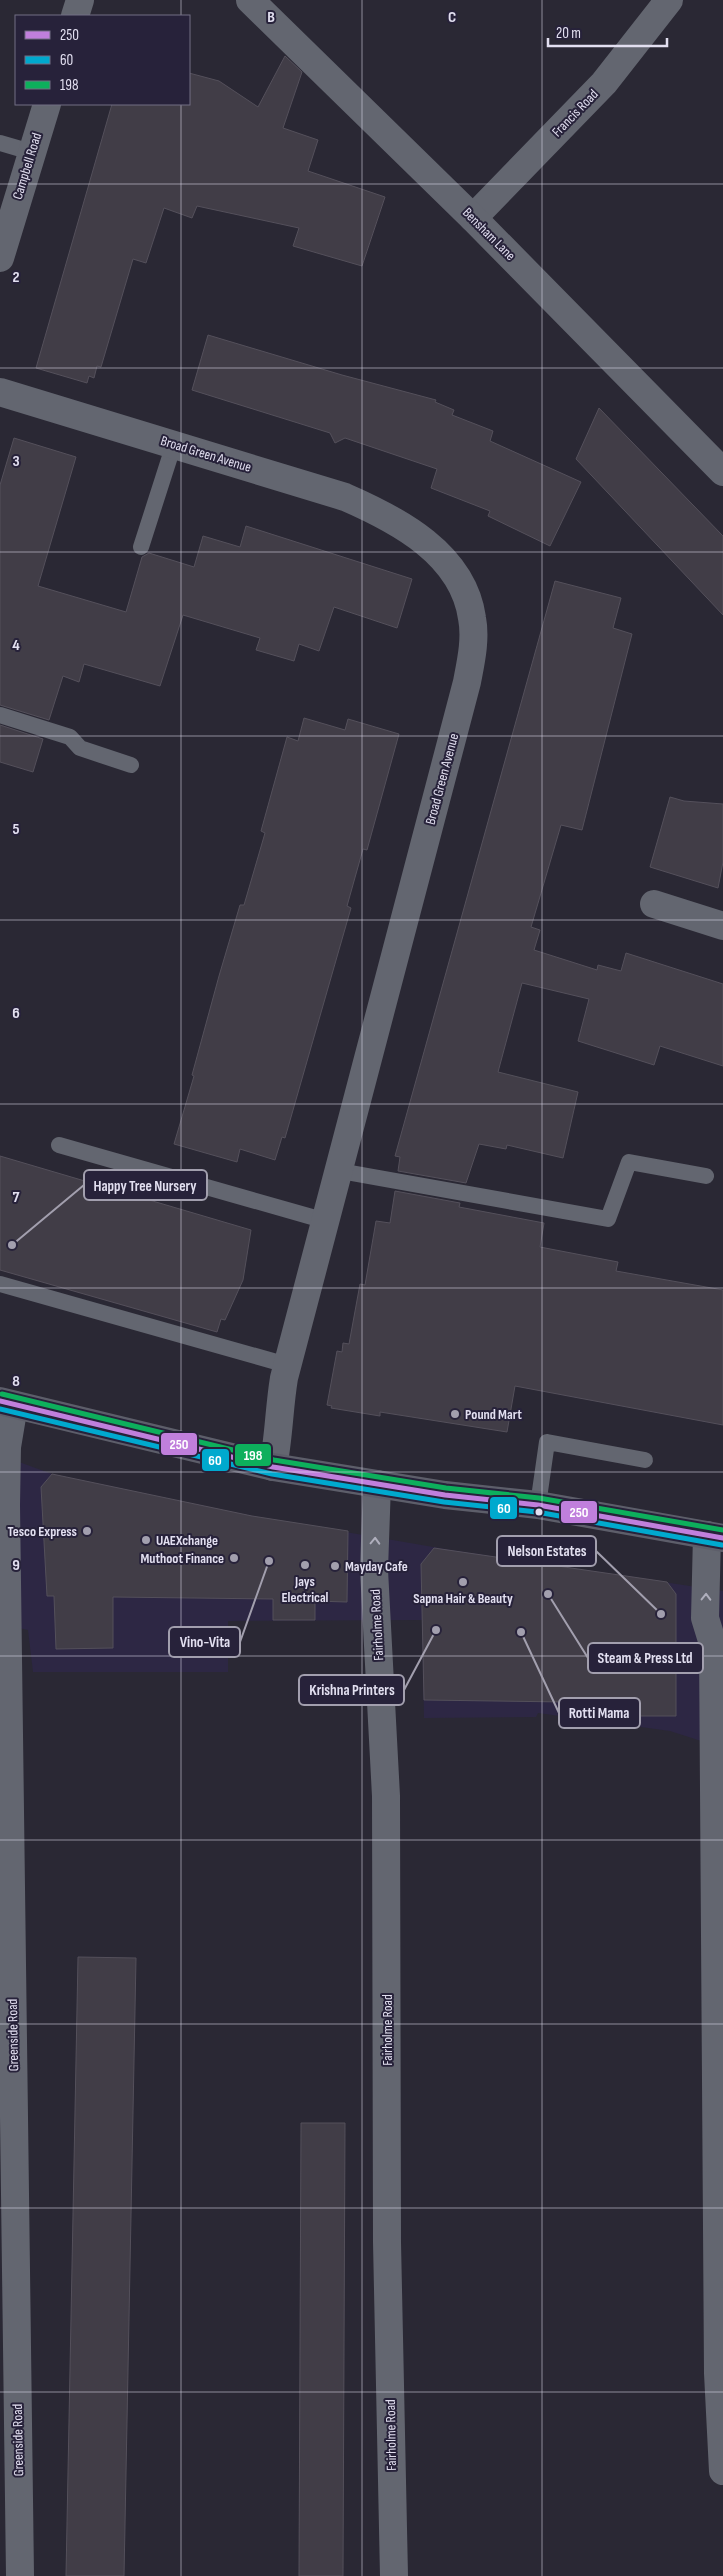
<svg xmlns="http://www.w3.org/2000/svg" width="723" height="2576" font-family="'Sofia Sans Condensed',sans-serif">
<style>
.built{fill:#2d2744}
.building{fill:#413d47;stroke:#54505b}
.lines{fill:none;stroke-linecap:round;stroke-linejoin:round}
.service{stroke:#636670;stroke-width:16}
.minor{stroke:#636670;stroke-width:28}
.tertiary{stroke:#636670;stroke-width:28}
.primary{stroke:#5d5e6a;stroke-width:28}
.bus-1-casing{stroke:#27223a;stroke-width:9}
.bus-2-casing{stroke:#27223a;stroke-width:9}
.bus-3-casing{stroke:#27223a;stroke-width:9}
.bus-1{stroke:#c07fdc;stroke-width:5}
.bus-2{stroke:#00a9ce;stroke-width:5}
.bus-3{stroke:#0daf5c;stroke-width:5}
.oneway{stroke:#afafbd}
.grid{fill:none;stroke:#e2dff0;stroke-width:1;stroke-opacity:0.55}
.poi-dot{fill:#a29fae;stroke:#27223a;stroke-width:2}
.bus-dot{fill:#e2dff0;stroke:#27223a;stroke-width:2}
.labels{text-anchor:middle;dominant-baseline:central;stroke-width:4;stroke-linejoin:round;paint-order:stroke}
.street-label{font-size:14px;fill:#e2dff0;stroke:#27223a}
.poi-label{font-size:14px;font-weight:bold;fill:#e2dff0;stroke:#27223a;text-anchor:start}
.grid-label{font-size:16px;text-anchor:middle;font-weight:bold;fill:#e2dff0;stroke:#27223a;stroke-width:4;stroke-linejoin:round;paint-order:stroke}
.leader{fill:none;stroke:#a29fae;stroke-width:2}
.callout-dot{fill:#a29fae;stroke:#27223a;stroke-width:2}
.callout{fill:#27223a;stroke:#a29fae;stroke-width:2}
.callout-label{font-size:15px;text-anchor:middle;font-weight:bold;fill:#e2dff0}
.line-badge{stroke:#27223a;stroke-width:2}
.badge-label{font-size:14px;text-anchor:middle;font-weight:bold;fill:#fff}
</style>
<rect width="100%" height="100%" fill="#2a2834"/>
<!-- built -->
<path class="built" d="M0,1455L52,1474L252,1516L451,1550L723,1591V1748L670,1731L538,1713L536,1717L424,1718L422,1620L228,1621V1672H33L28,1630L0,1624Z"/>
<!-- building -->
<g class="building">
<path d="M285,56L302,72L283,128L318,140L308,171L385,197L362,266L293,246L299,228L197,206L192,218L164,208L146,263L133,259L101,367L97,366L94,378L89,376L87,383L36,368L112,104H189V73L219,81L258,107Z"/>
<path d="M208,335L342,375L436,400L435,402L454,410L452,415L493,431L490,441L581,482L550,546L488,516L490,511L431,488L437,469L345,438L335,443L330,433L192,390Z"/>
<path d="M599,408L723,536V615L576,459Z"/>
<path d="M14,438L76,457L38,586L126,612L142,557L149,553L194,567L203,536L240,547L246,526L412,579L397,628L334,607L319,651L299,644L294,661L256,650L260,638L183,615L160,686L84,664L79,682L63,676L49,720L0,705V485Z"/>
<path d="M555,581L621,598L613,628L632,634L582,830L561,825L531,927L540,930L534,950L597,970L598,965L621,971L626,953L723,984V1066L660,1046L654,1065L578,1041L589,999L522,983L498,1072L578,1092L563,1158L507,1145L506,1149L479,1144L466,1183L398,1171L400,1157L395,1156Z"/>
<path d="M304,718L345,730L348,719L399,734L367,850L363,849L347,906L351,908L285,1138L282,1137L275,1160L240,1149L237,1162L174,1144L194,1076L192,1075L219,976L240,905H244L265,833L261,831L287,737L298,741Z"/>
<path d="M0,725L43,739L33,772L0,762Z"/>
<path d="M670,797L684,801L723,804V862L718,888L650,867Z"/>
<path d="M0,1156L251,1230L243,1280L225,1320L221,1319L217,1332L0,1270Z"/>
<path d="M395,1191L460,1203L459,1207L544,1223L540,1247L618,1262L616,1271L723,1290V1425L515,1386L507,1432L380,1412V1416L331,1408L332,1406L327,1405L337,1351L342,1352L343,1343L349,1344L360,1284L365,1285L376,1221L390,1223Z"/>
<path d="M52,1474L252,1516L348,1531L347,1602L315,1601V1620H273V1599L113,1597V1648L56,1649L54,1596H47L41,1487Z"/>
<path d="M434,1548L667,1582L676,1594V1716H618V1707L565,1705V1702L424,1700L421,1564Z"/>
<path d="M78,1957L136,1958L124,2576H66Z"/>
<path d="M301,2123H345L343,2576H299Z"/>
</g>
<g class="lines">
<!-- service -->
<g class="service">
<path d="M0,143L31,152"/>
<path d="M141,547L174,444"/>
<path d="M0,715L70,737L80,748L131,765"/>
<path d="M59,1145L326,1221"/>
<path d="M340,1171L608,1219L629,1162L706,1176"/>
<path d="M0,1284L287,1365"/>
<path d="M538,1505L547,1442L645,1460"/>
</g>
<!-- minor -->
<g class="minor">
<path d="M75,16L80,0"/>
<path d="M473,218L604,83L669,0"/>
<path d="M0,258L47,104"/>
<path d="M0,392L345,497C398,520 463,554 472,618C476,639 471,661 467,682L284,1378C279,1408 279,1437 273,1467"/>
<path d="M654,904L723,926"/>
<path d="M14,1405L7,1447L6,1505L20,2576"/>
<path d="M377,1484L374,1570L386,1796L387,2242L394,2576"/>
<path d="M707,1535L705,1618L713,1644L718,2373L723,2471"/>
</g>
<!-- tertiary -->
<path class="tertiary" d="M250,0L473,218L723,472"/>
<!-- primary -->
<path class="primary" d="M0,1401L273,1467L445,1495L538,1505L723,1538"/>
<!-- bus-1 casing -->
<g class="bus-1-casing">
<path id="bus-1" d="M0,1401L273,1467L445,1495L538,1505L723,1538"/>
</g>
<!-- bus-2 casing -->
<g class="bus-2-casing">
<path id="bus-2" d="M0,1409L272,1474L444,1502L537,1512L722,1545"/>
</g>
<!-- bus-3 casing -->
<g class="bus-3-casing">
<path id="bus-3" d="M2,1394L274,1460L446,1488L539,1498L723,1530"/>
</g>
<!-- bus-1 -->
<use href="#bus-1" class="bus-1"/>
<!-- bus-2 -->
<use href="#bus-2" class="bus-2"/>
<!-- bus-3 -->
<use href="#bus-3" class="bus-3"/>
</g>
<!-- one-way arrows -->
<defs><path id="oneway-chevron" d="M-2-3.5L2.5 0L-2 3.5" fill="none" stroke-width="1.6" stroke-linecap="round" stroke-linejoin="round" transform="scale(1.25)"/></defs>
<g class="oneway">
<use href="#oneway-chevron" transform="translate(375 1541) rotate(-88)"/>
<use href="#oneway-chevron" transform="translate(706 1597) rotate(-89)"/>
</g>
<!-- grid -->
<path class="grid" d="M181,0V16M362,0V2576M542,0V2576M181,104V2576M0,184H723M0,368H723M0,552H723M0,736H723M0,920H723M0,1104H723M0,1288H723M0,1472H723M0,1656H723M0,1840H723M0,2024H723M0,2208H723M0,2392H723"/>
<!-- markers -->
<g class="poi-dot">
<circle cx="455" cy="1414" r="5"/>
<circle cx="87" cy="1531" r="5"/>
<circle cx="146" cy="1540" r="5"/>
<circle cx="234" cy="1558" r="5"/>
<circle cx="305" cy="1565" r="5"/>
<circle cx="335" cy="1566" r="5"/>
<circle cx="463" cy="1582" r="5"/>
</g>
<circle class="bus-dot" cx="539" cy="1512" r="4.5"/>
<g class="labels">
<!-- street labels -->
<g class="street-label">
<text transform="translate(575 113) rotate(-46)">Francis Road</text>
<text transform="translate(27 166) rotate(-73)">Campbell Road</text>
<text transform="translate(489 234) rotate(45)">Bensham Lane</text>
<text transform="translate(206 454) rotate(17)">Broad Green Avenue</text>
<text transform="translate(442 779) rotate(-75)">Broad Green Avenue</text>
<text transform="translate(377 1625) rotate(-93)">Fairholme Road</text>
<text transform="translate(387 2030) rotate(-90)">Fairholme Road</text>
<text transform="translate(13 2035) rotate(-91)">Greenside Road</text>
<text transform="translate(391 2435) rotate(-91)">Fairholme Road</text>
<text transform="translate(18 2440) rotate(-91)">Greenside Road</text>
</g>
<!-- poi labels -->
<g class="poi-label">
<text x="465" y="1414">Pound Mart</text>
<text x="77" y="1531" text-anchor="end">Tesco Express</text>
<text x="156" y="1540">UAEXchange</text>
<text x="224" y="1558" text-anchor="end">Muthoot Finance</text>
<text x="345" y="1566">Mayday Cafe</text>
<text x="305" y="1581" text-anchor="middle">Jays<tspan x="305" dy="16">Electrical</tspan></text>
<text x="463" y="1598" text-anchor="middle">Sapna Hair &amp; Beauty</text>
</g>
</g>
<g class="grid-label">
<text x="271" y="22">B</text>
<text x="452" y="22">C</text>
<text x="16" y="282">2</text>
<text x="16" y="466">3</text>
<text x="16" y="650">4</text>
<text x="16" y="834">5</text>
<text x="16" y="1018">6</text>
<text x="16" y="1202">7</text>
<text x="16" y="1386">8</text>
<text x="16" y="1570">9</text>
</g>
<!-- callouts -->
<path class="leader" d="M12 1245L84 1185M661 1614L596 1551M269 1561L240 1642M548 1594L588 1658M436 1630L404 1690M521 1632L559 1713"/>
<g class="callout-dot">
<circle cx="12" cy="1245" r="5"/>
<circle cx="661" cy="1614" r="5"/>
<circle cx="269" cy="1561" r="5"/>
<circle cx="548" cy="1594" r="5"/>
<circle cx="436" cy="1630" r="5"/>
<circle cx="521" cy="1632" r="5"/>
</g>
<g class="callout">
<rect x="84" y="1170" width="123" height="30" rx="5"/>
<rect x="497" y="1536" width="99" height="30" rx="5"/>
<rect x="169" y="1627" width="71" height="30" rx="5"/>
<rect x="588" y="1643" width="115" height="30" rx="5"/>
<rect x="299" y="1675" width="105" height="30" rx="5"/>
<rect x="559" y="1698" width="81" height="30" rx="5"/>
</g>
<g class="callout-label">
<text x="145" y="1191">Happy Tree Nursery</text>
<text x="547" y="1556">Nelson Estates</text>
<text x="205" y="1647">Vino-Vita</text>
<text x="645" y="1663">Steam &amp; Press Ltd</text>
<text x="352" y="1695">Krishna Printers</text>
<text x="599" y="1718">Rotti Mama</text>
</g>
<g class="line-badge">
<rect x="160" y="1432" width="38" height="24" rx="5" fill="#c07fdc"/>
<rect x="234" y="1443" width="38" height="24" rx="5" fill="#0daf5c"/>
<rect x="201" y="1448" width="29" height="24" rx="5" fill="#00a9ce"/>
<rect x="489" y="1496" width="29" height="24" rx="5" fill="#00a9ce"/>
<rect x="560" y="1500" width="38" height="24" rx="5" fill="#c07fdc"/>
</g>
<g class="badge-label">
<text x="179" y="1449">250</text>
<text x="253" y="1460">198</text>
<text x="215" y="1465">60</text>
<text x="504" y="1513">60</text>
<text x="579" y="1517">250</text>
</g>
<!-- legend -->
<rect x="15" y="15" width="175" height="90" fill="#27223a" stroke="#726e83"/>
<rect x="25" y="31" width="25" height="8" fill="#c07fdc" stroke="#726e83"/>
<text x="60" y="40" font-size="15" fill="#e2dff0">250</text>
<rect x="25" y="56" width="25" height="8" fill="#00a9ce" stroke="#726e83"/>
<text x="60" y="65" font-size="15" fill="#e2dff0">60</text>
<rect x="25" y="81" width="25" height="8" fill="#0daf5c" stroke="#726e83"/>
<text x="60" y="90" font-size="15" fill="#e2dff0">198</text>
<!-- scale -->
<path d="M548 38v8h119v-8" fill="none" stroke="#e2dff0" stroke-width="2.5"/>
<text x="556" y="38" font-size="15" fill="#e2dff0" stroke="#27223a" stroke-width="4" paint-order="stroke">20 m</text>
</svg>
